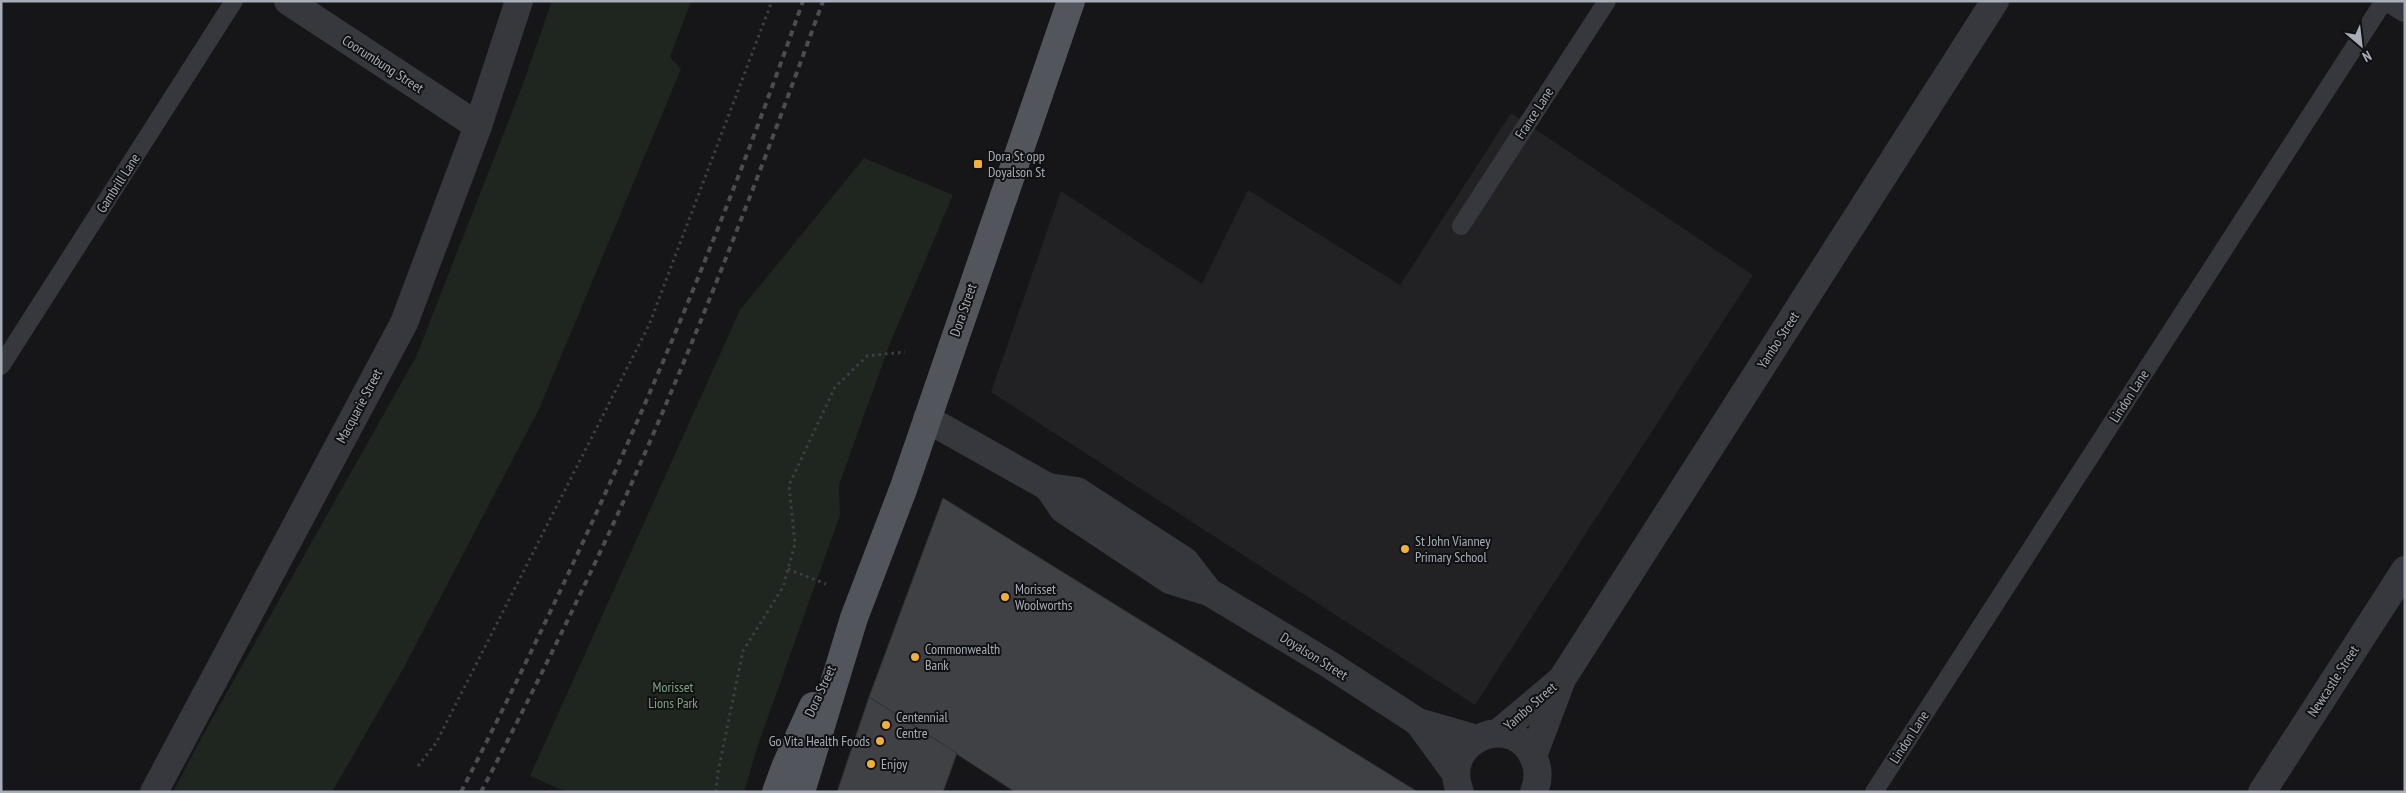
<svg xmlns="http://www.w3.org/2000/svg" width="2406" height="793" font-family="'PT Sans Narrow',sans-serif">
<style>
.built{fill:#222225}
.green{fill:#1e261f}
.building{fill:#404145;stroke:#303034}
.lines{fill:none;stroke-linecap:round;stroke-linejoin:round}
.path{stroke:#3d3f44;stroke-width:3;stroke-dasharray:2.5 4;stroke-linecap:butt}
.lane{stroke:#37383d;stroke-width:18}
.street{stroke:#37383d;stroke-width:28}
.primary{stroke:#53555c;stroke-width:28}
.rail{stroke:#4a4c52;stroke-width:4;stroke-dasharray:6 5;stroke-linecap:butt}
.poi-dot{fill:#f2b134;stroke:#111113;stroke-width:2}
.labels{text-anchor:middle;dominant-baseline:central;stroke-width:4;stroke-linejoin:round;paint-order:stroke}
.street-label{font-size:14px;fill:#a8adb8;stroke:#111113}
.poi-label{font-size:14px;fill:#a8adb8;stroke:#111113;text-anchor:start}
.park-label{font-size:14px;fill:#7fa381;stroke:#111113}
</style>
<rect width="100%" height="100%" fill="#161618"/>
<!-- built -->
<path class="built" d="M1511,113L1753,275L1475,705L991,392L1061,191L1202,284L1248,190L1400,285Z"/>
<!-- green -->
<g class="green">
<path d="M552,1H691L670,57L681,69L539,409L403,669L332,792H173L203,735L416,357L523,84Z"/>
<path d="M864,158L953,195L890,343L839,485L840,515L758,745L744,792H567L530,776L740,310Z"/>
</g>
<!-- building -->
<g class="building">
<path d="M943,498L1418,792H1015L869,697Z"/>
<path d="M869,697L957,753L943,792H837Z"/>
</g>
<g class="lines">
<!-- path -->
<g class="path">
<path d="M788,569L826,584"/>
<path d="M418,766L436,743L649,325L772,1"/>
<path d="M716,792L718,772L743,651L783,587L795,544L789,485L835,387L867,356L905,352"/>
</g>
<!-- lane -->
<g class="lane">
<path d="M1461,226L1607,1"/>
<path d="M1,366L234,1"/>
<path d="M1874,792L2384,1"/>
</g>
<!-- street -->
<g class="street">
<path d="M288,1L478,126"/>
<path d="M2394,1L2405,8"/>
<path d="M927,419L1048,487L1077,491L1185,561L1209,592"/>
<path d="M1048,487L1063,509L1170,580L1209,592L1327,663L1418,722L1477,739"/>
<path d="M1418,722L1456,774"/>
<path d="M1498,733L1561,680"/>
<path d="M1533,756L1562,679L1995,1"/>
<path d="M154,792L404,323L478,126L519,1"/>
<path d="M1460,792C1438,739 1516,708 1535,761C1539,771 1538,782 1534,792"/>
<path d="M2262,792L2405,570"/>
</g>
<!-- primary -->
<g class="primary">
<path d="M776,792L786,765L813,706"/>
<path d="M801,792L854,618L904,487L1071,1"/>
</g>
<!-- rail -->
<g class="rail">
<path d="M461,792C592,537 708,272 803,1"/>
<path d="M481,792C526,706 569,619 610,531C689,359 758,180 823,1"/>
</g>
</g>
<!-- markers -->
<g class="poi-dot">
<rect x="973" y="159" width="10" height="10" rx="2.5"/>
<circle cx="1405" cy="549" r="5"/>
<circle cx="1005" cy="597" r="5"/>
<circle cx="915" cy="657" r="5"/>
<circle cx="886" cy="725" r="5"/>
<circle cx="880" cy="741" r="5"/>
<circle cx="871" cy="764" r="5"/>
</g>
<g class="labels">
<!-- street labels -->
<g class="street-label">
<text transform="translate(383 64) rotate(33)">Coorumbung Street</text>
<text transform="translate(1534 113) rotate(-57)">France Lane</text>
<text transform="translate(118 183) rotate(-57)">Gambrill Lane</text>
<text transform="translate(963 310) rotate(-71)">Dora Street</text>
<text transform="translate(1778 340) rotate(-57)">Yambo Street</text>
<text transform="translate(2129 396) rotate(-57)">Lindon Lane</text>
<text transform="translate(359 406) rotate(-62)">Macquarie Street</text>
<text transform="translate(1314 656) rotate(32)">Doyalson Street</text>
<text transform="translate(2333 681) rotate(-57)">Newcastle Street</text>
<text transform="translate(820 691) rotate(-65)">Dora Street</text>
<text transform="translate(1530 706) rotate(-41)">Yambo Street</text>
<text transform="translate(1909 737) rotate(-57)">Lindon Lane</text>
</g>
<!-- poi labels -->
<g class="poi-label">
<text x="988" y="156">Dora St opp<tspan x="988" dy="16">Doyalson St</tspan></text>
<text x="1415" y="541">St John Vianney<tspan x="1415" dy="16">Primary School</tspan></text>
<text x="1015" y="589">Morisset<tspan x="1015" dy="16">Woolworths</tspan></text>
<text x="925" y="649">Commonwealth<tspan x="925" dy="16">Bank</tspan></text>
<text x="896" y="717">Centennial<tspan x="896" dy="16">Centre</tspan></text>
<text x="870" y="741" text-anchor="end">Go Vita Health Foods</text>
<text x="881" y="764">Enjoy</text>
</g>
<!-- park labels -->
<g class="park-label">
<text x="673" y="687">Morisset<tspan x="673" dy="16">Lions Park</tspan></text>
</g>
</g>
<!-- border -->
<rect width="2406" height="793" fill="none" stroke="#a8adb8" stroke-width="5"/>
<!-- north arrow -->
<g transform="translate(2361 45) rotate(152)" stroke="#111113" stroke-width="4" paint-order="stroke">
<path d="M0-4L9 19L0 12L-9 19Z" fill="#a8adb8"/>
<text y="-8" font-size="14" font-weight="bold" text-anchor="middle" fill="#a8adb8">N</text>
</g>
</svg>
